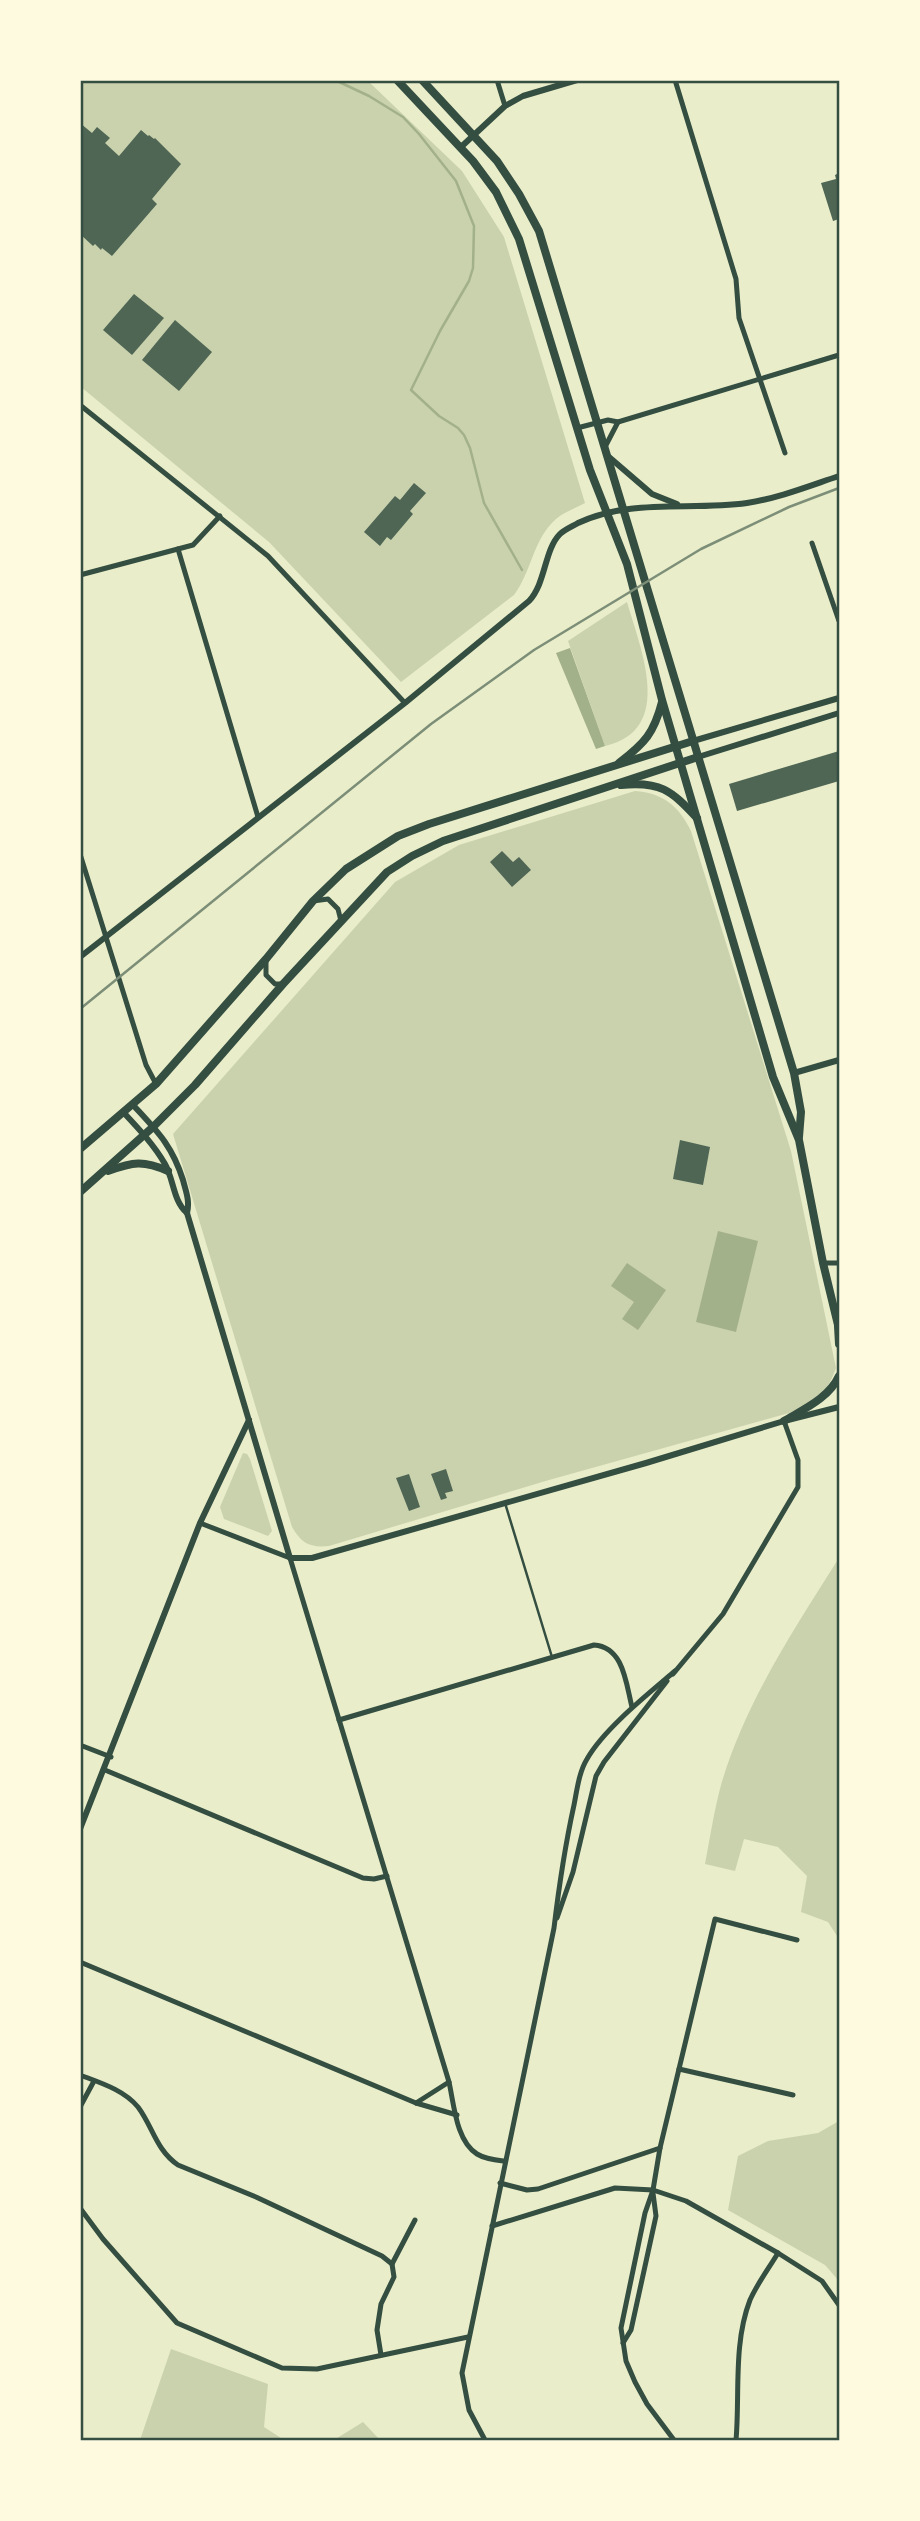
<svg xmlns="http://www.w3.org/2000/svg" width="920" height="2521" font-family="'Public Sans',sans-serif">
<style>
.green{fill:#cad2ad}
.water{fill:#a3b18a}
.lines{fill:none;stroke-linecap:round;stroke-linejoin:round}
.stream{stroke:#a3b18a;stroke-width:2.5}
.building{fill:#4f6655}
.service{stroke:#344e41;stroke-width:2.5}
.minor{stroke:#344e41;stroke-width:5}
.tertiary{stroke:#344e41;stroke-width:6}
.primary{stroke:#344e41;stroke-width:8}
.trunk{stroke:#344e41;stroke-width:8}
.rail{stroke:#7c8e77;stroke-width:2.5}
.neatline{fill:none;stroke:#344e41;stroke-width:2.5}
</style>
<rect width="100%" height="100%" fill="#e9edc9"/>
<!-- green -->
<g class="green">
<path d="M80,81H368L462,171L504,237L585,503C576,508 564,512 556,519C533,539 532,571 514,595L401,682L269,542L81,387Z"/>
<path d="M627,602C640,648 676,730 605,746L568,641Z"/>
<path d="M635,791C663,793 679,806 691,831L791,1151L836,1368C826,1395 816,1404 789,1413L549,1480L329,1546C310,1548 301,1543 292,1527L173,1134L395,882L459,845Z"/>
<path d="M243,1453L247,1454L250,1459L272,1531L268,1536L224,1519L220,1507Z"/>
<path d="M839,1558V1939L828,1922L801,1912L807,1876L778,1847L744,1839L735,1871L705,1864C710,1838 714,1811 721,1785C745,1703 794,1629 839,1558Z"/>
<path d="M839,2121V2281L825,2265L728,2210L738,2156L768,2141L818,2133Z"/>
<path d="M171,2349L268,2384L264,2427L284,2440H140Z"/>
<path d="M363,2422L380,2440H334Z"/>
</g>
<!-- water -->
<g class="water">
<path d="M570,648L605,746L596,749L556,653Z"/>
<path d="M718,1231L758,1241L736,1332L696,1322Z"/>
<path d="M627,1263L666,1290L638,1330L622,1319L634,1302L611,1286Z"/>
</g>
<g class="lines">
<!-- stream -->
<path class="stream" d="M335,80L369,96L403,117L419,134L456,181L474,226L473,268L469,281L440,331L411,390L439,416L458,428L464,435L470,448L484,503L522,570"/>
</g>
<!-- building -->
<g class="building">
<path d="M80,123L92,133L97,127L110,138L105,143L119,156L141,130L148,136L149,135L154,139L155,138L181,164L152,199L157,204L112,256L102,248L101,250L95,244L93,246L80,234Z"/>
<path d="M839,173V219L833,221L821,183L836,179L835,175Z"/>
<path d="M134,294L164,318L132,355L103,330Z"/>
<path d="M175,320L212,352L179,391L142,360Z"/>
<path d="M414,483L426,493L410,511L413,514L391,540L387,537L380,546L364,532L395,496L400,500Z"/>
<path d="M839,751V781L737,811L729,784Z"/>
<path d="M502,851L513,862L519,857L531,870L512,887L490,862Z"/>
<path d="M680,1140L710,1147L703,1185L673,1179Z"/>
<path d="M446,1469L453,1491L445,1493L447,1498L441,1500L431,1474Z"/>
<path d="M409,1474L420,1507L409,1511L396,1478Z"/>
</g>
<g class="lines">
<!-- service -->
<path class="service" d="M505,1503L552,1657"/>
<!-- minor -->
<g class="minor">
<path d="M497,80L505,106"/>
<path d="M675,80L736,279L739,318L785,453"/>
<path d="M80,405L268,556L405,703"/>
<path d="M577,428L608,420L618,422L839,355"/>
<path d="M605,447L618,422"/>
<path d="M812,543L839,621"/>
<path d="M178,549L258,817"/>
<path d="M80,575L193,545L220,516"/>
<path d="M80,854L146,1065L156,1084"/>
<path d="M313,901L328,899L338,909L341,921"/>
<path d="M266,961V975L275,984H283"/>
<path d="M823,1263H839"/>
<path d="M200,1523L290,1558L449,2082C454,2104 456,2141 477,2154C485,2159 495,2160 504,2161"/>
<path d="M673,1674L723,1614L798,1487V1460L784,1421"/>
<path d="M339,1720L594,1645C624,1647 626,1684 632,1707"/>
<path d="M80,1745L111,1757"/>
<path d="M105,1770L363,1878L374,1879L387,1876"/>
<path d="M557,1918L573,1872L596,1776L604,1762L667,1681"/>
<path d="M80,1962L416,2103L457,2115"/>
<path d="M679,2069L793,2095"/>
<path d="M80,2075C101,2083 124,2090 138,2107C153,2127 156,2150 178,2165L256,2197L382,2256L392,2264"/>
<path d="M416,2103L449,2082"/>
<path d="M80,2107L94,2081"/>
<path d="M500,2183L527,2190L538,2189L660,2148"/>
<path d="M80,2208L103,2239L177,2323L282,2368L317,2369L468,2337"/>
<path d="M492,2226L615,2188L653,2190L686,2201L778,2253L822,2281L839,2305"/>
<path d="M623,2343L631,2330L656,2216L653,2193"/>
<path d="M381,2355L377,2330L381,2304L394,2277L392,2264L415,2220"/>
<path d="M485,2440L469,2410L462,2373L554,1928C559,1886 565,1846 574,1805C577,1790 579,1772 587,1759C604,1729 648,1694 675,1671"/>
<path d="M674,2440L647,2404L635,2382L626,2361L621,2328L645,2213L653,2190L660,2148L715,1919L797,1940"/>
<path d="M736,2440C740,2395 733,2344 750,2300C757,2284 769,2268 778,2253"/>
</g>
<!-- tertiary -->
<g class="tertiary">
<path d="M461,147L505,106L523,96L577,80"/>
<path d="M609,457L652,494L677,504"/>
<path d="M693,741L839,698"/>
<path d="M698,757L839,713"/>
<path d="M80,957L405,703L529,601C546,583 544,550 560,534C564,530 573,526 578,523C631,498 690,511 747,503C779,498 809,486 839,476"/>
<path d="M794,1073L839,1060"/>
<path d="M133,1105C157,1131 172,1145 183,1180C186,1192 190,1201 187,1213L290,1558H312L646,1463L784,1421L839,1407"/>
<path d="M124,1113C139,1129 154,1145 165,1164C174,1180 173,1201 187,1213"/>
<path d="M80,1829L200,1523L249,1420"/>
</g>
<!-- primary -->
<g class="primary">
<path d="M397,80L473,161L496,192L519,239L590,470L627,564L662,700L773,1077L799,1140L823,1263L839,1329"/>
<path d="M422,80L497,161L519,194L539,231L794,1073L801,1112L799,1137"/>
<path d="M619,763C645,743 654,733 662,702"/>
<path d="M621,785C660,781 671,790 697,818"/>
<path d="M838,1326L839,1344"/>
<path d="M784,1421C804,1409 829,1398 839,1376"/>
</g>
<!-- trunk -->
<g class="trunk">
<path d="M80,1149L156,1084L266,959L313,901L346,869L398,836L429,824L693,741"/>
<path d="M108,1171C133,1162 143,1160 168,1171"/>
<path d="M80,1192L153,1127L195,1085L283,984L387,872L412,856L443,841L698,757"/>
</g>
<!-- rail -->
<path class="rail" d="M80,1009L431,724L534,650L701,549L789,507L839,488"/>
</g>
<!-- border -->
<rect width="920" height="2521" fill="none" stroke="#fefae0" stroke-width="164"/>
<rect x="82" y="82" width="756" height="2357" class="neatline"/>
</svg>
